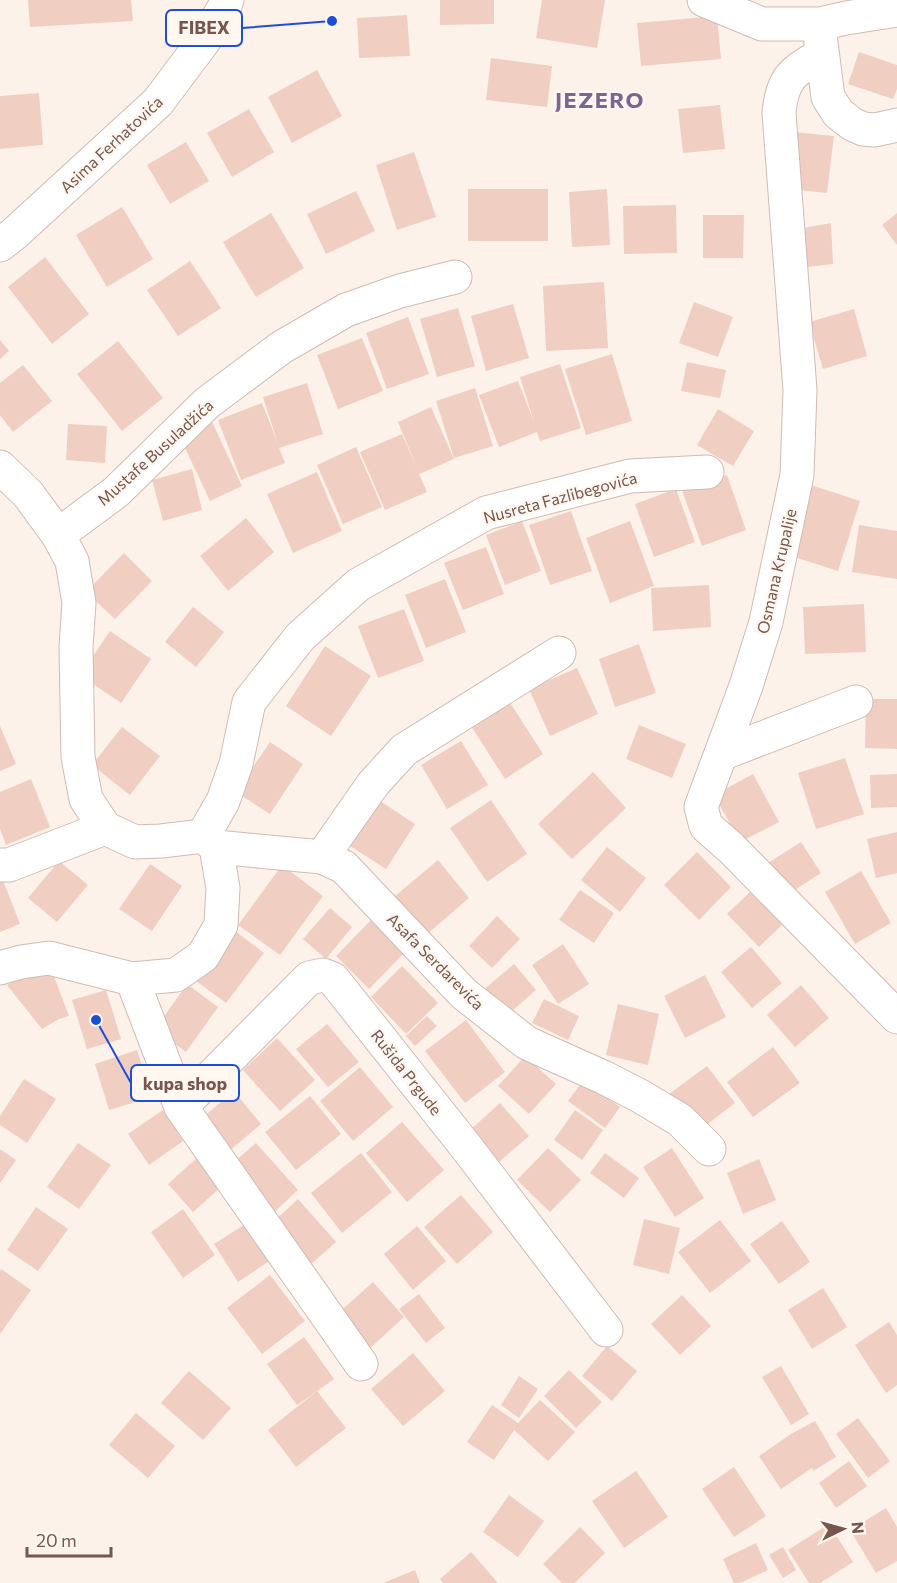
<svg xmlns="http://www.w3.org/2000/svg" width="897" height="1583" font-family="Commissioner,sans-serif">
<style>
.building{fill:#f1cec2}
.lines{fill:none;stroke-linecap:round;stroke-linejoin:round}
.minor-casing{stroke:#d1bbb1;stroke-width:35}
.minor{stroke:#fff;stroke-width:33}
.labels{text-anchor:middle;dominant-baseline:central;stroke-width:4.5;stroke-linejoin:round;paint-order:stroke}
.street-label{font-size:16px;fill:#77564d;stroke:#fff7f0}
.district-label{font-size:22px;font-weight:bold;letter-spacing:1.5px;fill:#7c6593;stroke:#fff7f0}
.leader{fill:none;stroke:#1d4ed8;stroke-width:2}
.callout-dot{fill:#1d4ed8;stroke:#fff7f0;stroke-width:2}
.callout{fill:#fff7f0;stroke:#1d4ed8;stroke-width:2}
.callout-label{font-size:18px;text-anchor:middle;font-weight:bold;fill:#77564d}
</style>
<rect width="100%" height="100%" fill="#fcf2ea"/>
<!-- building -->
<g class="building">
<path d="M28,0H131L133,21L30,27Z"/>
<path d="M440,0H494V24L440,25Z"/>
<path d="M542,0H605L597,48L536,38Z"/>
<path d="M407,15L410,56L359,58L357,18Z"/>
<path d="M717,16L721,59L641,66L637,23Z"/>
<path d="M859,52L897,65V89L893,99L848,84Z"/>
<path d="M491,58L552,66L547,107L486,100Z"/>
<path d="M317,70L342,116L292,143L268,97Z"/>
<path d="M39,93L43,145L0,149V96Z"/>
<path d="M720,105L725,149L683,153L678,109Z"/>
<path d="M249,109L274,152L232,177L207,133Z"/>
<path d="M794,132L834,136L827,193L788,189Z"/>
<path d="M186,142L209,181L170,204L147,165Z"/>
<path d="M414,152L436,217L397,230L376,165Z"/>
<rect x="468" y="189" width="80" height="52"/>
<path d="M607,189L610,245L572,247L569,192Z"/>
<path d="M356,191L375,231L326,254L307,214Z"/>
<path d="M676,205L677,253L624,254L623,206Z"/>
<path d="M122,207L153,259L107,287L76,235Z"/>
<path d="M271,213L304,268L256,297L223,242Z"/>
<path d="M897,213V245L882,225Z"/>
<path d="M703,215H744L743,258H703Z"/>
<path d="M831,223L833,264L799,268L792,230Z"/>
<path d="M45,257L89,314L52,344L8,287Z"/>
<path d="M190,261L221,308L178,336L147,290Z"/>
<path d="M604,282L608,348L546,351L543,286Z"/>
<path d="M694,302L733,317L718,357L679,343Z"/>
<path d="M513,304L529,358L486,371L471,316Z"/>
<path d="M458,308L475,366L437,377L420,319Z"/>
<path d="M854,309L867,356L823,369L809,322Z"/>
<path d="M408,317L429,374L387,389L366,333Z"/>
<path d="M362,338L383,391L338,409L317,355Z"/>
<path d="M0,340L9,351L0,359Z"/>
<path d="M118,341L163,398L122,431L77,374Z"/>
<path d="M612,354L632,421L586,435L565,369Z"/>
<path d="M687,362L726,370L720,398L681,391Z"/>
<path d="M560,364L581,428L540,441L537,432L499,447L479,395L518,381L534,422L520,377Z"/>
<path d="M23,365L52,401L13,432L0,415V383Z"/>
<path d="M307,383L323,434L279,448L285,463L241,480L218,420L262,403L278,444L263,397Z"/>
<path d="M475,388L493,446L454,458L436,401Z"/>
<path d="M431,407L454,459L419,474L427,492L385,510L360,452L402,434L418,470L398,422Z"/>
<path d="M718,409L754,431L733,466L697,445Z"/>
<path d="M212,422L242,486L210,501L180,437Z"/>
<path d="M68,424L107,426L105,463L66,460Z"/>
<path d="M356,447L382,507L343,524L317,465Z"/>
<path d="M192,469L202,510L163,521L152,480Z"/>
<path d="M317,472L342,531L293,553L267,494Z"/>
<path d="M727,475L746,530L702,546L682,490Z"/>
<path d="M808,484L860,501L838,571L785,554Z"/>
<path d="M676,489L695,542L654,557L635,504Z"/>
<path d="M571,511L592,571L550,585L529,525Z"/>
<path d="M246,518L274,552L228,591L200,556Z"/>
<path d="M522,521L541,571L505,585L486,535Z"/>
<path d="M630,521L654,586L610,603L586,538Z"/>
<path d="M859,525L897,531V579L852,572Z"/>
<path d="M486,547L504,594L463,610L444,563Z"/>
<path d="M124,553L152,581L115,619L86,592Z"/>
<path d="M445,579L466,632L426,648L405,595Z"/>
<path d="M709,585L711,627L653,631L651,588Z"/>
<path d="M864,604L866,652L805,654L803,607Z"/>
<path d="M193,607L224,632L196,667L165,642Z"/>
<path d="M404,609L424,661L378,678L358,626Z"/>
<path d="M110,631L151,659L121,703L80,675Z"/>
<path d="M639,644L656,693L615,707L599,659Z"/>
<path d="M325,646L371,676L331,736L286,706Z"/>
<path d="M577,668L598,714L550,736L529,689Z"/>
<path d="M866,699H897V749L865,748Z"/>
<path d="M509,701L543,754L505,779L471,726Z"/>
<path d="M639,725L686,744L672,778L626,759Z"/>
<path d="M0,726L16,764L0,771Z"/>
<path d="M122,727L160,756L130,795L92,765Z"/>
<path d="M461,741L488,785L447,809L421,765Z"/>
<path d="M270,742L303,764L270,814L236,792Z"/>
<path d="M845,758L864,814L816,829L798,773Z"/>
<path d="M593,772L626,808L572,859L538,824Z"/>
<path d="M753,774L779,822L740,842L714,795Z"/>
<path d="M897,774V807L871,808L870,775Z"/>
<path d="M31,779L50,827L6,845L0,829V792Z"/>
<path d="M377,799L415,824L386,869L347,844Z"/>
<path d="M491,800L527,854L487,882L450,828Z"/>
<path d="M897,832V873L876,878L867,839Z"/>
<path d="M801,842L821,873L785,896L765,865Z"/>
<path d="M607,847L646,878L620,912L581,880Z"/>
<path d="M697,852L731,887L699,920L664,885Z"/>
<path d="M438,860L469,898L426,935L394,897Z"/>
<path d="M59,861L88,885L57,922L28,898Z"/>
<path d="M150,864L182,886L152,931L119,909Z"/>
<path d="M282,865L323,896L280,955L238,925Z"/>
<path d="M861,871L891,923L855,944L825,892Z"/>
<path d="M2,878L20,924L0,932V879Z"/>
<path d="M580,890L614,913L594,943L559,920Z"/>
<path d="M752,890L784,923L759,947L727,914Z"/>
<path d="M330,908L352,927L326,959L303,939Z"/>
<path d="M497,916L520,939L492,968L469,946Z"/>
<path d="M373,918L406,951L369,989L336,956Z"/>
<path d="M230,927L264,953L226,1003L192,978Z"/>
<path d="M563,944L589,984L558,1004L532,965Z"/>
<path d="M751,947L782,983L752,1008L721,972Z"/>
<path d="M514,964L536,990L504,1018L482,991Z"/>
<path d="M402,966L438,1003L406,1034L371,997Z"/>
<path d="M52,971L69,1016L59,1019L42,1029L7,985L32,972Z"/>
<path d="M705,975L726,1017L685,1038L664,996Z"/>
<path d="M187,984L218,1007L186,1052L155,1029Z"/>
<path d="M801,985L829,1018L795,1047L767,1015Z"/>
<path d="M106,990L121,1039L87,1049L72,1000Z"/>
<path d="M544,999L579,1016L568,1040L532,1023Z"/>
<path d="M618,1004L659,1014L648,1065L606,1055Z"/>
<path d="M427,1016L437,1026L415,1046L406,1036Z"/>
<path d="M466,1020L505,1072L465,1103L425,1051Z"/>
<path d="M327,1024L359,1062L328,1087L296,1049Z"/>
<path d="M277,1038L315,1080L280,1111L243,1070Z"/>
<path d="M773,1047L800,1083L753,1117L727,1082Z"/>
<path d="M137,1050L152,1097L109,1110L95,1064Z"/>
<path d="M525,1056L556,1084L529,1114L498,1086Z"/>
<path d="M707,1066L735,1103L697,1132L669,1094Z"/>
<path d="M360,1067L393,1107L353,1141L320,1101Z"/>
<path d="M24,1079L56,1099L27,1143L0,1125V1116Z"/>
<path d="M583,1081L620,1107L605,1128L568,1101Z"/>
<path d="M234,1091L261,1124L228,1152L201,1119Z"/>
<path d="M310,1096L341,1134L296,1170L265,1132Z"/>
<path d="M500,1103L529,1136L498,1163L470,1130Z"/>
<path d="M163,1110L183,1141L149,1165L128,1134Z"/>
<path d="M575,1110L603,1130L582,1160L554,1140Z"/>
<path d="M402,1122L444,1170L407,1202L366,1153Z"/>
<path d="M78,1143L111,1165L79,1209L47,1187Z"/>
<path d="M256,1143L298,1190L270,1216L227,1168Z"/>
<path d="M548,1148L581,1180L550,1212L517,1180Z"/>
<path d="M672,1148L704,1198L675,1217L643,1167Z"/>
<path d="M0,1149L16,1160L0,1183Z"/>
<path d="M361,1153L392,1192L342,1233L311,1193Z"/>
<path d="M605,1153L639,1178L624,1198L590,1173Z"/>
<path d="M198,1157L223,1185L193,1212L168,1184Z"/>
<path d="M759,1159L776,1200L743,1214L727,1173Z"/>
<path d="M461,1195L493,1232L457,1264L424,1227Z"/>
<path d="M298,1199L336,1242L310,1265L272,1223Z"/>
<path d="M36,1207L68,1229L38,1271L7,1250Z"/>
<path d="M183,1209L215,1255L183,1278L151,1232Z"/>
<path d="M644,1219L680,1228L669,1274L633,1265Z"/>
<path d="M720,1220L751,1261L710,1293L678,1252Z"/>
<path d="M782,1221L810,1262L779,1284L750,1244Z"/>
<path d="M247,1223L271,1260L238,1282L214,1244Z"/>
<path d="M417,1226L446,1261L413,1290L384,1254Z"/>
<path d="M1,1269L31,1290L0,1334V1271Z"/>
<path d="M270,1275L305,1321L262,1354L227,1308Z"/>
<path d="M373,1282L404,1317L368,1350L337,1314Z"/>
<path d="M823,1288L847,1327L812,1349L788,1310Z"/>
<path d="M419,1294L445,1328L426,1343L399,1309Z"/>
<path d="M682,1295L711,1326L680,1355L651,1324Z"/>
<path d="M889,1322L897,1335V1385L886,1393L855,1345Z"/>
<path d="M304,1337L334,1379L297,1405L267,1364Z"/>
<path d="M607,1346L637,1371L612,1401L582,1376Z"/>
<path d="M413,1353L445,1391L403,1426L371,1389Z"/>
<path d="M781,1366L809,1414L791,1425L762,1377Z"/>
<path d="M569,1370L602,1402L576,1428L544,1396Z"/>
<path d="M189,1371L231,1408L203,1440L161,1403Z"/>
<path d="M519,1376L538,1389L519,1418L501,1405Z"/>
<path d="M317,1391L346,1428L296,1467L268,1430Z"/>
<path d="M540,1400L575,1432L548,1461L514,1430L494,1460L467,1442L492,1405L518,1423Z"/>
<path d="M136,1413L175,1446L148,1478L109,1445Z"/>
<path d="M858,1418L890,1461L868,1478L836,1434Z"/>
<path d="M815,1421L836,1457L813,1471L812,1468L781,1489L759,1456L791,1434Z"/>
<path d="M849,1461L867,1486L836,1508L819,1483Z"/>
<path d="M734,1467L766,1516L734,1537L702,1489Z"/>
<path d="M636,1471L668,1517L624,1548L592,1501Z"/>
<path d="M509,1495L544,1521L518,1557L483,1532Z"/>
<path d="M886,1508L897,1527V1561L876,1573L850,1530Z"/>
<path d="M829,1524L853,1562L820,1583H809L788,1550Z"/>
<path d="M580,1527L605,1553L575,1583H562L543,1564Z"/>
<path d="M756,1543L768,1570L740,1583H734L723,1559Z"/>
<path d="M783,1547L796,1570L783,1578L769,1555Z"/>
<path d="M471,1552L498,1583H443L440,1579Z"/>
<path d="M415,1570L420,1583H383Z"/>
</g>
<g class="lines">
<!-- minor casing -->
<g class="minor-casing">
<g id="minor">
<path d="M704,0L762,24H820L846,18L897,10"/>
<path d="M820,35L828,97L838,113L852,124L863,129L875,130L897,125"/>
<path d="M822,55C792,71 782,79 779,113L800,390L797,475L766,622L746,686L701,807L706,826L731,848L897,1017"/>
<path d="M0,245L14,234L158,102L203,42L224,8L227,0"/>
<path d="M0,467L28,494L58,535"/>
<path d="M721,754L856,702"/>
<path d="M203,836L161,841L135,842L105,828L86,799L78,757L76,647L79,603L72,561L58,535L116,492L207,403L282,347L346,310L400,291L455,277"/>
<path d="M216,847L322,857L344,867L464,994L527,1043L605,1078L640,1096L680,1120L709,1149"/>
<path d="M322,857L373,784L404,750L559,653"/>
<path d="M0,865H9L105,828"/>
<path d="M0,968L21,962L49,958L132,979L176,975L203,956L221,925L223,888L216,847L203,836L223,801L236,764L249,702L300,637L358,585L486,513L630,476L707,472"/>
<path d="M132,979L181,1107L361,1364"/>
<path d="M181,1107L309,978L323,975L333,979L467,1148L606,1330"/>
</g>
</g>
<!-- minor -->
<use href="#minor" class="minor"/>
</g>
<g class="labels">
<!-- street labels -->
<g class="street-label">
<text transform="translate(111 144) rotate(-43)">Asima Ferhatovića</text>
<text transform="translate(155 452) rotate(-42)">Mustafe Busuladžića</text>
<text transform="translate(560 497) rotate(-15)">Nusreta Fazlibegovića</text>
<text transform="translate(776 571) rotate(-77)">Osmana Krupalije</text>
<text transform="translate(436 961) rotate(45)">Asafa Serdarevića</text>
<text transform="translate(407 1072) rotate(52)">Rušida Prgude</text>
</g>
<!-- district labels -->
<g class="district-label">
<text x="600" y="99">JEZERO</text>
</g>
</g>
<!-- callouts -->
<path class="leader" d="M332 21L242 28M96 1020L131 1083"/>
<g class="callout-dot">
<circle cx="332" cy="21" r="6"/>
<circle cx="96" cy="1020" r="6"/>
</g>
<g class="callout">
<rect x="166" y="10" width="76" height="36" rx="6"/>
<rect x="131" y="1065" width="108" height="36" rx="6"/>
</g>
<g class="callout-label">
<text x="204" y="34">FIBEX</text>
<text x="185" y="1090">kupa shop</text>
</g>
<!-- north arrow -->
<g transform="translate(843 1529) rotate(85)" stroke="#fff7f0" stroke-width="4.5" paint-order="stroke">
<path d="M0-4.5L10 22L0 15L-10 22Z" fill="#77564d"/>
<text y="-9" font-size="16" font-weight="bold" text-anchor="middle" fill="#77564d">N</text>
</g>
<!-- scale -->
<path d="M27 1547v9h84v-9" fill="none" stroke="#77564d" stroke-width="3"/>
<text x="36" y="1547" font-size="18" fill="#77564d" stroke="#fff7f0" stroke-width="4.5" paint-order="stroke">20 m</text>
</svg>
